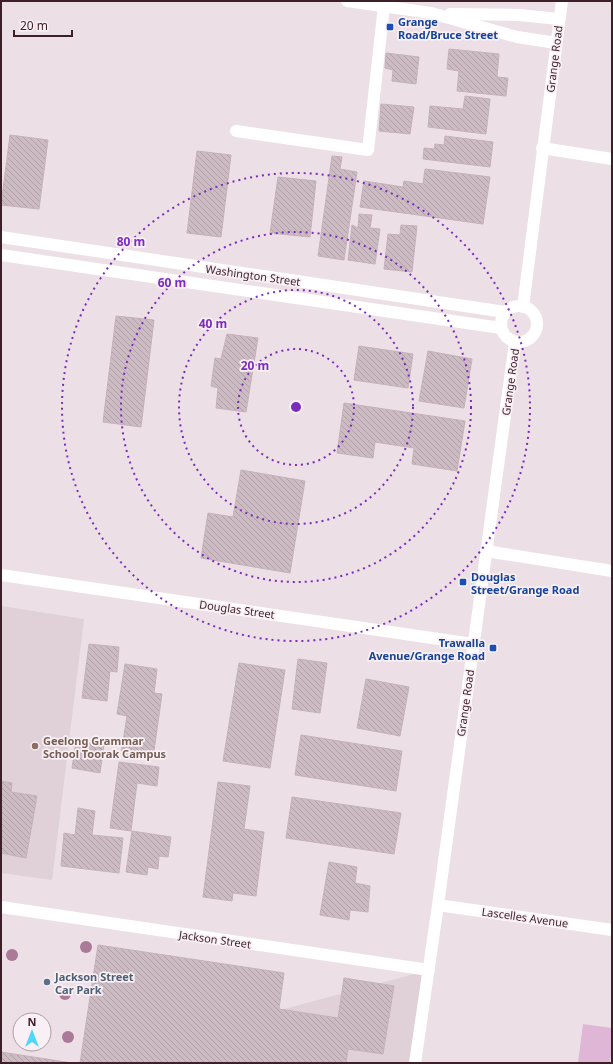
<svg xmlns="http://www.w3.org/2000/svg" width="613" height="1064" font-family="'Noto Sans',sans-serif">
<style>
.built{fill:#e0d0d7}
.pitch{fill:#dfb6d5}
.building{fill:url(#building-back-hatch);stroke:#c6b1ba}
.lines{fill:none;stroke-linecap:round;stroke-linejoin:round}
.minor{stroke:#fff;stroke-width:12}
.tree{fill:#ab7a99}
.ring{fill:none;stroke:#7b2cbf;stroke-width:2;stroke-dasharray:2 4}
.transit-dot{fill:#1a4fb4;stroke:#f8f0f4;stroke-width:1.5}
.education-dot{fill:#8d6e63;stroke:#f8f0f4;stroke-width:1.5}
.service-dot{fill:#5c6f8a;stroke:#f8f0f4;stroke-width:1.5}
.labels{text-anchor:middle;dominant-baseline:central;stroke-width:3.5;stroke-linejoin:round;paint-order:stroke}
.transit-label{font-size:11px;font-weight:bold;fill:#164399;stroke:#f8f0f4;text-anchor:start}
.street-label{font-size:11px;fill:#3d1f28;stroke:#f8f0f4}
.education-label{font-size:11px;font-weight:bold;fill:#785e54;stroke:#f8f0f4;text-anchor:start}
.service-label{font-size:11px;font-weight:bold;fill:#4e5e75;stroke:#f8f0f4;text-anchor:start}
.centre{fill:#7b2cbf;stroke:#f8f0f4;stroke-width:2}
.ring-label{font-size:12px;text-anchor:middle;font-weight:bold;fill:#7b2cbf;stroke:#f8f0f4;stroke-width:3.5;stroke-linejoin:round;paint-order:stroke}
</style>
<defs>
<pattern id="building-back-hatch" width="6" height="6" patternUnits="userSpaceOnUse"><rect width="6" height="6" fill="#ccbbc3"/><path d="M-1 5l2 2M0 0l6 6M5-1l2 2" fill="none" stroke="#b0a0a8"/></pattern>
</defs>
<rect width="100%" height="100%" fill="#ecdfe5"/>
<!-- built -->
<g class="built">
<path d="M1,606L84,619L52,880L1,873Z"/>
<path d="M429,970L415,1063H84Z"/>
</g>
<!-- pitch -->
<path class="pitch" d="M583,1024L612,1028V1046L610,1063H578Z"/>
<!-- building -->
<g class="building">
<path d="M449,49L499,54L497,77L508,78L506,96L457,91L459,71L447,69Z"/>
<path d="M386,53L419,57L416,84L392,81L393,70L385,68Z"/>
<path d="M465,96L490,99L486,134L428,127L430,106L463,109Z"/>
<path d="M381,104L414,107L410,134L379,131Z"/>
<path d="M10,135L48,140L39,209L1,205Z"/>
<path d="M445,136L493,142L490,167L423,159L424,148L434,149L435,144L444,145Z"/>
<path d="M197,151L231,155L221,237L187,233Z"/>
<path d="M332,156L342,157L340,169L357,172L344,260L318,256Z"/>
<path d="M425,169L490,177L483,224L360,207L364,181L403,187L404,181L423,184Z"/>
<path d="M278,177L316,181L310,237L270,233Z"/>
<path d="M359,214L372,215L370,228L380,229L375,264L348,260L352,225L358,228Z"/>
<path d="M401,225L417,226L412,272L384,269L388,234L400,235Z"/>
<path d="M116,316L154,320L141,427L103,422Z"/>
<path d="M227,334L258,338L246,412L216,408L218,388L211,386L215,358L221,359Z"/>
<path d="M359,346L413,354L408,388L354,380Z"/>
<path d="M428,351L472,359L464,408L419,401Z"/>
<path d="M344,403L465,421L457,471L412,464L414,448L375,442L373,458L337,453Z"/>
<path d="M241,470L305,481L290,573L201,558L208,513L233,517Z"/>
<path d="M89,644L119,647L117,672L110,671L107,701L82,698Z"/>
<path d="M298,659L327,663L320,713L292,709Z"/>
<path d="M239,663L285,670L270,768L223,761Z"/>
<path d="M125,664L157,669L154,693L162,694L153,758L121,754L127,716L117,714Z"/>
<path d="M366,679L409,687L400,736L357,728Z"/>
<path d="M301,735L402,751L396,791L295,775Z"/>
<path d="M76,741L104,745L100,773L72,768Z"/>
<path d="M119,762L159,767L157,786L137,783L131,831L110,828Z"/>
<path d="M1,781L12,783L11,792L37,796L26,858L1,853Z"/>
<path d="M218,782L250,786L244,829L264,832L256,896L233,893L232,901L203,897Z"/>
<path d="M292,797L401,813L394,854L286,838Z"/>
<path d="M78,808L95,811L92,835L123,838L119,873L61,866L64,833L75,835Z"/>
<path d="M132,831L171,837L168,857L159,856L158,869L148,867L147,875L126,872Z"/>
<path d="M329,862L357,867L355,883L370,886L368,912L350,910L349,920L320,915Z"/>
<path d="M98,945L284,973L279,1009L338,1018L344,978L394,986L383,1054L348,1049L346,1063H80Z"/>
<path d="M1,1052L72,1063H1Z"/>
</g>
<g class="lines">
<!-- minor -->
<g class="minor">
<path d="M347,1L431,13L517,37L556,43"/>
<path d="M450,14L519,15L559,19"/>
<path d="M236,131L368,150L384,6"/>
<path d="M542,148L612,159"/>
<path d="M1,237L505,312"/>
<path d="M1,255L501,328"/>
<circle cx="519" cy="324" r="18"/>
<path d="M523,307L562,1"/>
<path d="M486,551L612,571"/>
<path d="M1,575L473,644"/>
<path d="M438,905L612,930"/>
<path d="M1,907L429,970"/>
<path d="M415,1063L438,905L515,342"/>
</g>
</g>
<!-- trees -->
<g class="tree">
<circle cx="86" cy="947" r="6"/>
<circle cx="12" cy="955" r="6"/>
<circle cx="65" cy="994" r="6"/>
<circle cx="68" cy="1037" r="6"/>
</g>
<!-- distance rings -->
<g class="ring">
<circle cx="296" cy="407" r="58"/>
<circle cx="296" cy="407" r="117"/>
<circle cx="296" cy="407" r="175"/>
<circle cx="296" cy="407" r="234"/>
</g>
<!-- markers -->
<g class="transit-dot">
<rect x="386" y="23" width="8" height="8" rx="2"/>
<rect x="459" y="578" width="8" height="8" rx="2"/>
<rect x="489" y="644" width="8" height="8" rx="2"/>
</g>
<circle class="education-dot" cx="35" cy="746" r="4"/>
<circle class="service-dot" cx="47" cy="982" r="4"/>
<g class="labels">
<!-- transit labels -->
<g class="transit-label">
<text x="398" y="21">Grange<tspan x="398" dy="13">Road/Bruce Street</tspan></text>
<text x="471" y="576">Douglas<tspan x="471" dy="13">Street/Grange Road</tspan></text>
<text x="485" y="642" text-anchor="end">Trawalla<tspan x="485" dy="13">Avenue/Grange Road</tspan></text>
</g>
<!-- street labels -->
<g class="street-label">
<text transform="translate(554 59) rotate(-83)">Grange Road</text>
<text transform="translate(253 275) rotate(8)">Washington Street</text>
<text transform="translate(510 382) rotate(-82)">Grange Road</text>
<text transform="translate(237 609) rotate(8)">Douglas Street</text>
<text transform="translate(465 703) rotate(-82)">Grange Road</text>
<text transform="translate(525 917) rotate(8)">Lascelles Avenue</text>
<text transform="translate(215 939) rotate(8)">Jackson Street</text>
</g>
<!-- education labels -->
<g class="education-label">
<text x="43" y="740">Geelong Grammar<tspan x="43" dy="13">School Toorak Campus</tspan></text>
</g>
<!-- service labels -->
<g class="service-label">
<text x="55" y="976">Jackson Street<tspan x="55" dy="13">Car Park</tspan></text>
</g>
</g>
<circle cx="296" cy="407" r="6" class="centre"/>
<g class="ring-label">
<text x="131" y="246">80 m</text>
<text x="172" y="287">60 m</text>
<text x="213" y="328">40 m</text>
<text x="255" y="370">20 m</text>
</g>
<!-- border -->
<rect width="613" height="1064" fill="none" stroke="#3d1f28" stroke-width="4"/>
<!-- north arrow -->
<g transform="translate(32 1032)"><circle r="19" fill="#f8f0f4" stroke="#ad9ca2"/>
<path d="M0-3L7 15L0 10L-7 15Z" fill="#4ed6fb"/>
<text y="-6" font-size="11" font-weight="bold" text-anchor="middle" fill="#3d1f28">N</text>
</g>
<!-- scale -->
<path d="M14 30v6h58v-6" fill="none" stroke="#3d1f28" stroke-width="2"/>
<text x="20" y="30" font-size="12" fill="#3d1f28" stroke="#f8f0f4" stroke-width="3" paint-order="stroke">20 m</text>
</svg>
